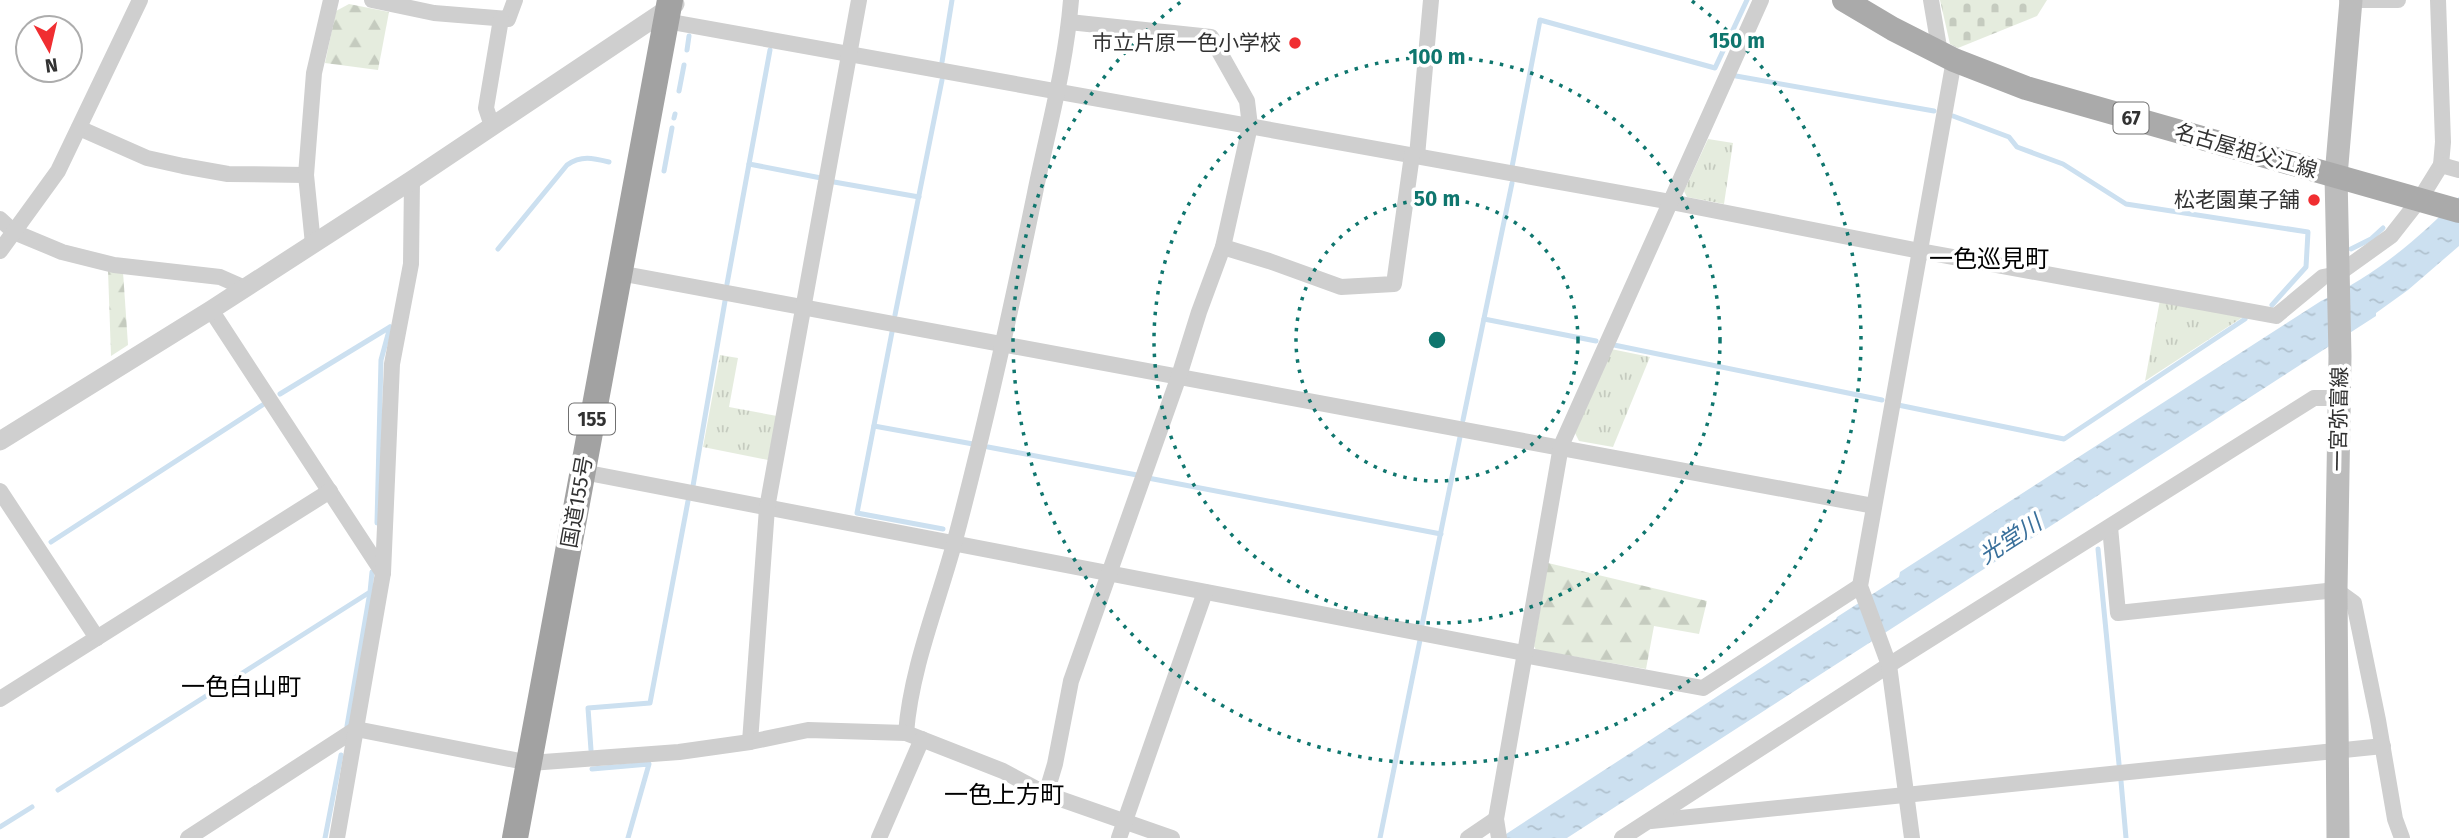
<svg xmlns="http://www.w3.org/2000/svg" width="2459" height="838" font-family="'Fira Sans','Noto Sans JP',sans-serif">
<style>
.grass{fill:url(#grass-tufts)}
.forest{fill:url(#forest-firs)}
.cemetery{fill:url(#cemetery-stones)}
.water{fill:url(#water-ripples)}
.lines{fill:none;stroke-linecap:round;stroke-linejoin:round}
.stream{stroke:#cce0f0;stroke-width:5}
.minor{stroke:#cfcfcf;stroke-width:16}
.tertiary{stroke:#cfcfcf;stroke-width:19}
.secondary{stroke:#bcbcbc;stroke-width:23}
.primary{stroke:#aaa;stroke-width:24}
.trunk{stroke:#a2a2a2;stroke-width:26}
.ring{fill:none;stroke:#0f766e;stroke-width:3.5;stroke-dasharray:3.5 7}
.poi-dot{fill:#f02e31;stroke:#fff;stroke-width:2.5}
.labels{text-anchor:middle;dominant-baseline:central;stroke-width:7;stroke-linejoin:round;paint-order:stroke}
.shield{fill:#fff;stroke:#707070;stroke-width:2}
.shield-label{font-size:19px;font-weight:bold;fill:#323232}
.poi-label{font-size:21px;fill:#323232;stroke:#fff;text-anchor:end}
.street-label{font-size:21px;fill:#323232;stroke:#fff}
.water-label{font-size:23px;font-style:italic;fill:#3a709b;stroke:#fff}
.quarter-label{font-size:24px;fill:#000;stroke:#fff}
.centre{fill:#0f766e;stroke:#fff;stroke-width:3.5}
.ring-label{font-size:21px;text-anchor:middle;font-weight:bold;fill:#0f766e;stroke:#fff;stroke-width:7;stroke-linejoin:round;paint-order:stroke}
</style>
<defs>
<pattern id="grass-tufts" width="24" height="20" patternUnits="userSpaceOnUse" patternTransform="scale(1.75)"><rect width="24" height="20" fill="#e5ecde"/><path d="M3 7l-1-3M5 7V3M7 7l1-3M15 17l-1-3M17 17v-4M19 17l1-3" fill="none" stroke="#c5cbbf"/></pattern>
<pattern id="forest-firs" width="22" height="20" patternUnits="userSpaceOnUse" patternTransform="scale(1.75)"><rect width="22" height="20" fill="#e5ecde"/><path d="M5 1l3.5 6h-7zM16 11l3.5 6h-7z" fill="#c5cbbf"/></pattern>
<pattern id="cemetery-stones" width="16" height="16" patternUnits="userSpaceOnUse" patternTransform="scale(1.75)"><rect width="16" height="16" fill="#e5ecde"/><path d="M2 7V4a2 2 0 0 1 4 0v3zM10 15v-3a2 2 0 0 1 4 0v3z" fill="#c5cbbf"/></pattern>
<pattern id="water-ripples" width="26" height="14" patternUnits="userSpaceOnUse" patternTransform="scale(1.75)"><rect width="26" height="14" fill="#cce0f0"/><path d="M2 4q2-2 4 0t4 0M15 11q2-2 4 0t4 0" fill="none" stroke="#b0c1ce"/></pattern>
</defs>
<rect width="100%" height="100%" fill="#fff"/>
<!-- grass -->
<g class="grass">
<path d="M1708,139L1733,143L1724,204L1687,197L1684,191Z"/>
<path d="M2160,300L2246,315L2145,381Z"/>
<path d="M1611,349L1650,357L1613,447L1579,441L1575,433Z"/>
<path d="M720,355L738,358L729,407L777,416L768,460L703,447Z"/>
</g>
<!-- forest -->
<g class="forest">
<path d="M349,4L389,12L378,70L325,63L336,11Z"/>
<path d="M108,270L123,272L128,345L111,356Z"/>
<path d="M1548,563L1707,601L1699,634L1654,626L1646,669L1536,650L1534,646Z"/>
</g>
<!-- cemetery -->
<path class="cemetery" d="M1940,0H2047L2037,16L1958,48L1950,44Z"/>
<!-- water -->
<path class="water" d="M2459,197V246L2408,290L2376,313V316L1567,838H1500L1836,619L1837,617L1899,577L1900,572L2321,301C2374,276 2419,239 2459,197Z"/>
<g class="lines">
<!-- stream -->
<g class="stream">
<path d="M687,50L689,36"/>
<path d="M770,50L749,164L821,178"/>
<path d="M942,62L952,0"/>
<path d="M1736,76L1934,111"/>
<path d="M679,91L684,65"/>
<path d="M1953,116L2009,137L2017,147L2063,164L2126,204L2308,232L2306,267L2272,305"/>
<path d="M674,118L675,114"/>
<path d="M1512,167L1540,20L1715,68L1747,0"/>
<path d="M664,171L672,128"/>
<path d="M834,182L919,197"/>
<path d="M498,249L567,165C581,155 593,158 609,162"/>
<path d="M2351,249L2371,239L2383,228"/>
<path d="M727,284L749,164"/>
<path d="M895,315L942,80"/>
<path d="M1484,319L1596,341"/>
<path d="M892,332L857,513L943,529"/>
<path d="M1614,345L1882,400"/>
<path d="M280,394L390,327"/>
<path d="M1898,405L2064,439L2245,319"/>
<path d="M1463,420L1512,183"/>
<path d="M874,426L973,444"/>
<path d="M988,447L1137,475"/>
<path d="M1148,478L1441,534"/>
<path d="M693,486L725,301"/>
<path d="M377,523L381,360L390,327"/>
<path d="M51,542L264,404"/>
<path d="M2098,549L2119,764"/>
<path d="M1422,625L1460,437"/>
<path d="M347,726L370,592"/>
<path d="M591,750L588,708L650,703L688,501"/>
<path d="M592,769L649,764L628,838"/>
<path d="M2121,781L2126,838"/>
<path d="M58,790L370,592L372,572"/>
<path d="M0,827L32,807"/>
<path d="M325,838L341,755"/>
<path d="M1380,838L1420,640"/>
</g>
<!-- minor -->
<g class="minor">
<path d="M372,0L434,13L508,19L515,0"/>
<path d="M1931,0L1940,53"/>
<path d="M2347,0H2398"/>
<path d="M2438,0L2443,142L2441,165"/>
<path d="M666,21L1671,202L1920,251L2276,316L2323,277L2338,274L2391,236L2420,199L2441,165L2459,170"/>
<path d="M492,126L486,108L501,19"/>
<path d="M79,128L147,158L183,166L228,174L306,175"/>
<path d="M1417,156L1431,0"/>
<path d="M0,219L14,232L62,252L114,265L220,277L245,288"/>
<path d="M313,244L306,175L314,73L331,0"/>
<path d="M1223,247L1269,261L1341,287L1394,284L1412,155"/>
<path d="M0,251L58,171L140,0"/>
<path d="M619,273L1874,506"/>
<path d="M211,310L383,573"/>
<path d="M583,472L1524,653"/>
<path d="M0,491L97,638"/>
<path d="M2110,527L2118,613L2336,590L2354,603L2378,720L2395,819L2402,838"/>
<path d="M1524,655L1703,688L1860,586"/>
<path d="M0,699L330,491"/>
<path d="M906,733C911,669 937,606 954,544C985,428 1011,310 1035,193C1048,129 1066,65 1071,0"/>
<path d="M750,742L767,508L859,0"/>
<path d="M1046,794L1055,764L1071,681L1179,376L1199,312L1223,247L1250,126L1247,101L1211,37L1069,22"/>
<path d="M1651,821L2383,746"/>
<path d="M188,838L356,729L530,763L679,752L750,742L808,730L906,733L1003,771L1046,794L1172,838"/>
<path d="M337,838L383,573L392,364L411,264L412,180"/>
<path d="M879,838L922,739"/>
<path d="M1119,838L1205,592"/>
<path d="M1468,838L1496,819"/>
<path d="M1499,838L1496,819L1561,446L1761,0"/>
<path d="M1622,838L1889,665L2314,398H2339"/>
<path d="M1912,838L1889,665L1860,586L1954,60"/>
</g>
<!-- tertiary -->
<path class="tertiary" d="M0,441L211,310L412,180L675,4"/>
<!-- secondary -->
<path class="secondary" d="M2338,838L2336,590L2340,356L2336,176L2351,0"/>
<!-- primary -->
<path class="primary" d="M1844,0L1893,29L1954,60L2026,88L2459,211"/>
<!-- trunk -->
<path class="trunk" d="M515,838L670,0"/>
</g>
<!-- distance rings -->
<g class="ring">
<circle cx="1437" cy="340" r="141"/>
<circle cx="1437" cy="340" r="283"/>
<path d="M1692 1A424 424 0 1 1 1182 1"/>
</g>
<!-- markers -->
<g class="poi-dot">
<circle cx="1295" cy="43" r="7"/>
<circle cx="2314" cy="200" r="7"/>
</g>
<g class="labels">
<!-- shield labels -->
<g class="shield">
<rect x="2113.5" y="102.5" width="35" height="31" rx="5"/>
<rect x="569" y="403.5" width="46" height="31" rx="5"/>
</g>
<g class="shield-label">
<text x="2131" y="118">67</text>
<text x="592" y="419">155</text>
</g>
<!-- poi labels -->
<g class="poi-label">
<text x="1281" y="43">市立片原一色小学校</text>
<text x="2300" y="200">松老園菓子舗</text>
</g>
<!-- street labels -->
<g class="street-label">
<text transform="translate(2246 151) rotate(16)">名古屋祖父江線</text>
<text transform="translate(2339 419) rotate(-89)">一宮弥富線</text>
<text transform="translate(577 502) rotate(-80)">国道155号</text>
</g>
<!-- water labels -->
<g class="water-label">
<text transform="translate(2010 539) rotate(-33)">光堂川</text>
</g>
<!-- quarter labels -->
<g class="quarter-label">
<text x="1989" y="259">一色巡見町</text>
<text x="241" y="687">一色白山町</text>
<text x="1004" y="795">一色上方町</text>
</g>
</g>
<circle cx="1437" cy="340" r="10" class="centre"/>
<g class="ring-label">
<text x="1737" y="48">150 m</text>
<text x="1437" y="64">100 m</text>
<text x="1437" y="206">50 m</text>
</g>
<!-- north arrow -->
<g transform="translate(49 49) rotate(172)"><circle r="33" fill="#ffffff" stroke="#adadad" stroke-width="2"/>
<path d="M0-5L12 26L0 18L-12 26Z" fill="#f02e31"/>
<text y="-10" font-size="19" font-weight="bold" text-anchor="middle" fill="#323232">N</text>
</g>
</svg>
